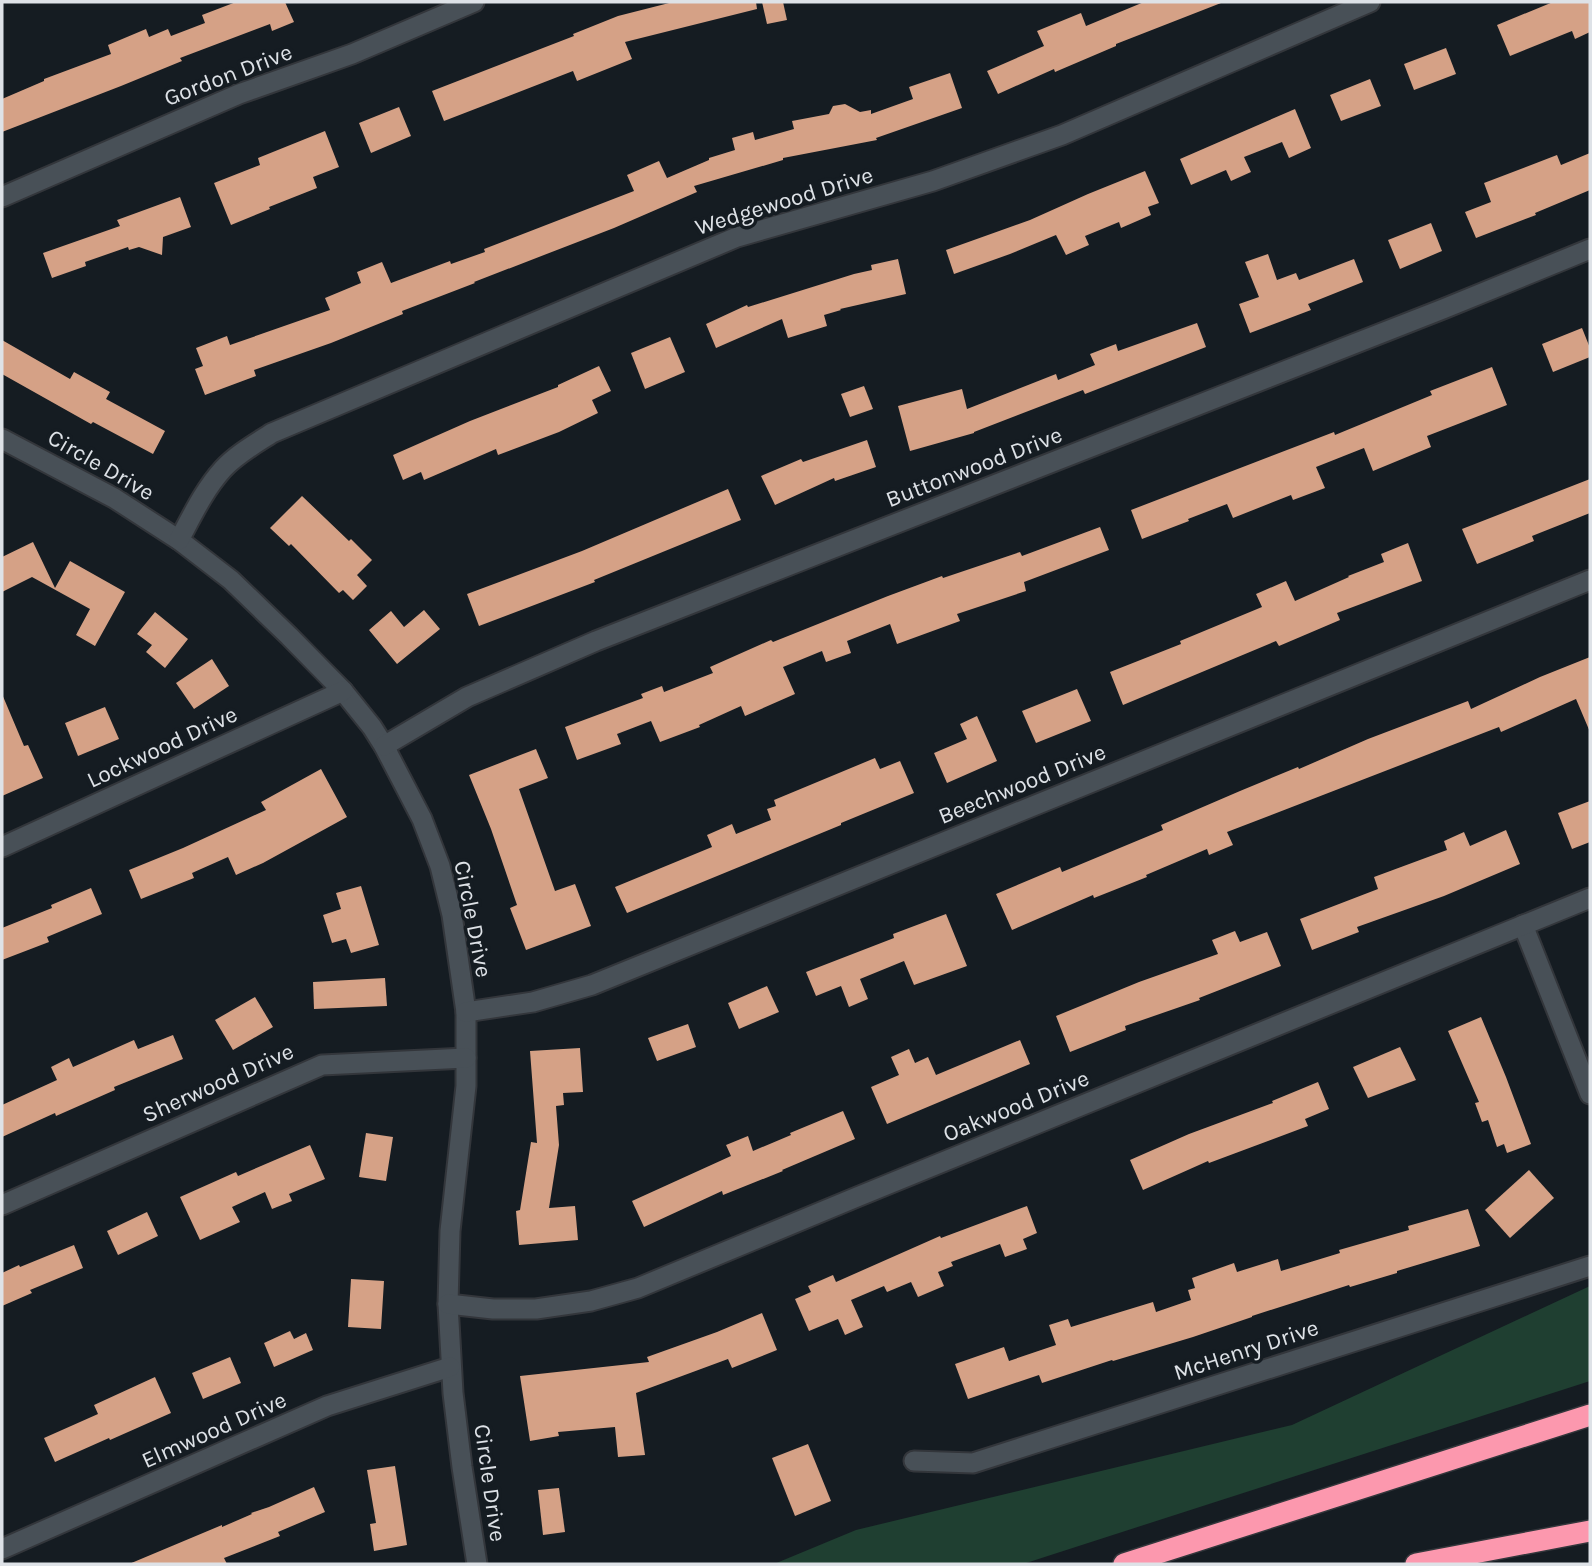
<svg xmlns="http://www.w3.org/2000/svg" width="1592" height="1566" font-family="Karla,sans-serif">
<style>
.green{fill:#1f3f31}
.building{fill:#d5a186}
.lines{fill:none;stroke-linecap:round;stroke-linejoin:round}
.minor-casing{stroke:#33363b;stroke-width:23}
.motorway-casing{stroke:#33363b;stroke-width:24}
.minor{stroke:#485057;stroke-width:19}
.motorway{stroke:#fc98ae;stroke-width:21}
.labels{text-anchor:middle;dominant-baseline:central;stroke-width:7;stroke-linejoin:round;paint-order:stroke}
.street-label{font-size:23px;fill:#dee2e7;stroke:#151c22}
</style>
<rect width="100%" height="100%" fill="#151c22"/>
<!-- green -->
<path class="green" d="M1590,1286V1381L1023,1564H774L856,1530L1292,1425Z"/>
<!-- building -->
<g class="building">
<path d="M236,2H285L294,22L272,31L270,24L180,58L182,61L121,86L2,132V99L44,81V79L111,54L108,45L146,29L149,37L168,29L171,36L205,23L202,15Z"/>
<path d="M673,2H756L757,9L625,42L632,59L577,81L573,71L444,121L432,91L574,36L573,34L618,16Z"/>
<path d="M762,2H783L787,20L767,24Z"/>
<path d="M1144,2H1221V3L1116,44V46L1055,72L1054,69L998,94L987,71L1044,46L1037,31L1081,13L1086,26Z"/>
<path d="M1553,2H1590V32L1575,39L1572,31L1510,56L1497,25Z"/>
<path d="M1446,48L1456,74L1414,90L1404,64Z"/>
<path d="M950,73L962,108L876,138L877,140L783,158V160L694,186L697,192L614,228L474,282L475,283L402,311L403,314L331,343L254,370L256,376L205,395L195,369L203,366L196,348L227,336L230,345L330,310L325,298L361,283L357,272L382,262L391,283L450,261L451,264L485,252L484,249L634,191L627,175L659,161L667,178L709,160V158L735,150L732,138L753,132L755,140L794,129L792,121L829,114L833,106L845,104L860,112L871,110V114L913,99L909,87Z"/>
<path d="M1370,79L1381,106L1341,121L1330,95Z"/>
<path d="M399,107L411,136L371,153L359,123Z"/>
<path d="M1295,109L1311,148L1289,158L1282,142L1244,157L1251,172L1231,181L1226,170L1191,185L1180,159Z"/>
<path d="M325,131L339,167L313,177L317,188L269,207L270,209L231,225L214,183L260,165L258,158Z"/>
<path d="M1590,153V190L1535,213L1536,215L1476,238L1465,212L1491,202L1484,183L1557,155L1561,165Z"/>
<path d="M1145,171L1159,203L1148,207L1151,215L1121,228L1119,222L1085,236L1089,245L1066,255L1056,235L1010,254L954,274L946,250L1030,220L1088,194Z"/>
<path d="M180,197L191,227L163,237L162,255L139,247L129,250L128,247L85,262L86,266L52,278L43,253L120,226L117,220Z"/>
<path d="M1431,223L1442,251L1400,269L1388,240Z"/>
<path d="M1268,254L1277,280L1296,273L1299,280L1354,259L1363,282L1308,304L1311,310L1250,333L1239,304L1259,297L1245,262Z"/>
<path d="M898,259L906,294L840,309L841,310L824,315L827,326L788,338L782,319L716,348L706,324L747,305L748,307L854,274L872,270L871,265Z"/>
<path d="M1197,323L1206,347L1085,394L1083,390L974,432V433L910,451L898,406L962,389L967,409L1056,374L1058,380L1095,365L1090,354L1116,344L1118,351Z"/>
<path d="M1582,328L1590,348V357L1553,372L1542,344Z"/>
<path d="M670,337L685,372L645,389L631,353Z"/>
<path d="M2,340L70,379L74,372L110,392L106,399L165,431L153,454L93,422L91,424L2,374Z"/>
<path d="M599,366L611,391L592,400L598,413L559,432L498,455L496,449L424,480L421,472L403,480L393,455L470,421L558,387V385Z"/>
<path d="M1492,367L1507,405L1427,436L1431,447L1373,471L1364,448L1316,467L1325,488L1293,500L1291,495L1233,518L1227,504L1188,519L1189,521L1142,539L1131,510L1334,432L1335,435L1432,395L1430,391Z"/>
<path d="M864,386L873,409L850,417L841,394Z"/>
<path d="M867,440L876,467L835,481L834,478L775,505L761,476L801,459L803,462Z"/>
<path d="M1590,479V513L1532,536L1534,541L1477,564L1462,529Z"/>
<path d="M728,489L741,520L594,580L595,582L479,626L467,594L582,551Z"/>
<path d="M302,496L349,541L351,539L372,560L357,575L367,586L353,600L343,590L339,593L291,544L289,546L270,528Z"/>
<path d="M1100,527L1109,550L1024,582L1026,591L957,614L960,621L897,644L890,624L847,641L851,653L826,662L822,651L783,667L795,694L745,716L741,706L699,725L700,727L660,742L651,721L617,734L621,744L577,760L565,727L643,698L641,694L662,686L664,692L713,673L710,667L771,640L773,642L888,596L942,576L943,578L1020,552L1022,556Z"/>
<path d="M33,542L55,588L70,561L125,592L95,646L76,635L90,609L32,577L2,592V557Z"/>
<path d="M1408,543L1422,581L1337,613L1340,620L1279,646L1276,641L1123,705L1110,672L1181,644L1180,641L1262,607L1256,594L1286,581L1295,601L1349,577L1348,576L1384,562L1381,554Z"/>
<path d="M424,610L440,629L397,664L369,630L391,611L404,627Z"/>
<path d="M155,612L188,639L165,668L146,652L152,645L137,634Z"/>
<path d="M1590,657V732L1576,699L1501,732L1499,727L1227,832L1233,845L1209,855L1207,849L1146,875L1147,877L1094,898L1093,895L1012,930L996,894L1060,867L1062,872L1163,830L1161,825L1240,791L1298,767L1299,769L1368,739L1468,701L1471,709L1540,677Z"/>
<path d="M212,659L229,686L194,709L176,683Z"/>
<path d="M1077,689L1091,721L1036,743L1022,711Z"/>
<path d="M2,694L24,746L28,745L43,778L2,796Z"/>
<path d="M105,707L119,739L78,756L65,723Z"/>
<path d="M977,716L997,761L947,783L934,753L967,739L960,724Z"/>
<path d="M536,749L548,778L519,789L555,891L575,884L591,926L526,950L510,908L517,905L491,829L469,775Z"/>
<path d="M875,758L880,769L900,761L914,793L841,823V825L627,913L615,887L712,847L707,835L732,824L736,834L771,820L767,809L776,806L774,800Z"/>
<path d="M321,769L347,817L263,863L236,875L228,857L192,873L194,878L141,899L129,870L183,848L266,810L261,802Z"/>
<path d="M1590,801V842L1572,849L1558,813Z"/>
<path d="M1506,830L1520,864L1444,896L1357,927L1359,932L1312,950L1300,919L1378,889L1374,877L1447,850L1444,841L1464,832L1470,846Z"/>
<path d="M361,886L379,945L351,953L346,939L332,943L323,915L341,909L336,893Z"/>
<path d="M91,888L102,914L47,937L49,942L2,960V928L52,908L51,905Z"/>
<path d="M946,914L967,966L914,985L904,961L860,979L868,999L849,1007L841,986L816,996L806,972L894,938L893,934Z"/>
<path d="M1235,931L1240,942L1267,932L1281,966L1199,998L1200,1000L1125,1026L1126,1030L1070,1052L1056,1016L1139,982L1218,954L1212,940Z"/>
<path d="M385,978L387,1006L314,1009L313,982Z"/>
<path d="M767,986L779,1012L739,1029L728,1003Z"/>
<path d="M255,997L273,1027L233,1050L215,1020Z"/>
<path d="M1481,1017L1506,1077L1531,1144L1507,1153L1504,1144L1497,1147L1488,1120L1482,1122L1475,1103L1479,1102L1448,1031Z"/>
<path d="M688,1024L696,1047L657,1061L648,1038Z"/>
<path d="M173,1035L183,1059L114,1087L115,1090L56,1116L55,1113L2,1137V1105L57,1080L51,1067L69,1058L73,1067L134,1040L138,1049Z"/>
<path d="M1020,1040L1030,1064L887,1124L871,1087L899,1075L891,1057L909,1049L915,1063L928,1057L936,1075Z"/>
<path d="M1400,1047L1416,1080L1368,1098L1353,1067Z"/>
<path d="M580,1048L583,1092L563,1093L564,1105L556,1106L559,1145L549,1208L575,1206L578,1240L519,1245L516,1211L520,1210L531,1142L537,1143L530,1051Z"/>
<path d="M1318,1082L1329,1109L1305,1119L1308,1126L1209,1163L1208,1161L1143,1190L1130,1160L1189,1134L1273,1103L1272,1101Z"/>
<path d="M843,1111L855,1139L782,1170L783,1171L723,1195L722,1191L644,1227L632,1201L731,1156L726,1145L748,1136L753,1151L791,1135L790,1133Z"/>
<path d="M366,1133L393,1137L386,1181L359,1177Z"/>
<path d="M310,1145L325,1179L289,1194L292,1201L272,1209L265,1192L232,1207L240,1222L200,1240L180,1197L236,1172L238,1176Z"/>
<path d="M1529,1170L1554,1198L1510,1238L1485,1210Z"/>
<path d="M1027,1206L1037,1233L1023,1239L1027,1249L1005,1257L1000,1244L951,1262L953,1266L938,1272L944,1286L918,1297L911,1282L887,1292L884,1286L851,1300L863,1327L845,1335L838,1319L809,1331L795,1299L811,1292L808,1286L833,1275L836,1282L940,1236L941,1238Z"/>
<path d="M1468,1209L1480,1246L1397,1271V1273L1350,1287L1349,1285L1252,1316V1317L1193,1337L1113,1361L1112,1360L1042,1383L1039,1375L968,1399L955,1364L1004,1347L1009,1361L1056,1345L1049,1325L1068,1319L1071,1327L1153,1302L1156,1312L1191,1300L1188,1290L1195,1288L1192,1278L1234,1263L1237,1272L1278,1259L1281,1271L1340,1253L1339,1250L1409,1230L1408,1226Z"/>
<path d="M147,1212L158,1236L118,1255L107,1231Z"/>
<path d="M74,1245L83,1268L30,1290L32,1293L2,1306V1273L19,1265L20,1267Z"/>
<path d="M351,1279L384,1281L381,1329L348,1327Z"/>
<path d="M762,1313L777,1350L732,1368L728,1359L636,1393L645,1455L618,1457L615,1427L558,1432L559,1436L530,1441L520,1376L649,1362L647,1357L717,1332Z"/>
<path d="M290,1331L294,1339L306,1333L313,1350L274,1367L264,1343Z"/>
<path d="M230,1357L241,1383L203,1399L192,1373Z"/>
<path d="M155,1377L171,1413L110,1440L109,1438L55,1462L44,1438L98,1414L94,1405Z"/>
<path d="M808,1444L831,1501L795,1516L772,1458Z"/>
<path d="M395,1466L407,1545L374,1551L370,1524L376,1523L367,1470Z"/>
<path d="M314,1487L325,1512L278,1532L280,1536L224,1558L227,1564H129L222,1525V1527L252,1514L251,1513L269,1507Z"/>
<path d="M559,1488L565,1532L543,1535L538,1490Z"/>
</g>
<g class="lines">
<!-- minor casing -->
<g class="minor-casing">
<g id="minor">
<path d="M2,197L239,94L352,54L474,2"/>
<path d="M2,439L114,498L179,540L231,580L289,636L343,691L372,727L384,746L422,819L440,866L452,915L466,1012V1086L450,1231L448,1304L453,1393L462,1467L477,1564"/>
<path d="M179,540C192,516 204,490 223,469C237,454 255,444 272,433L737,237L933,181L1062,135L1370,2"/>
<path d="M384,746L467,697L596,641L1443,309L1590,249"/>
<path d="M2,847L343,691"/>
<path d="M1523,925L1590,1094"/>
<path d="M466,1012L533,1002L592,985L1590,580"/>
<path d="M2,1205L322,1065L466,1058"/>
<path d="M448,1304L493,1309H536L591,1301L638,1288L857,1197L1590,898"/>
<path d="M914,1461L973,1463L1590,1266"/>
<path d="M2,1549L327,1406L450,1367"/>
</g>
</g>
<!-- motorway casing -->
<g class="motorway-casing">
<g id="motorway">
<path d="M1124,1564L1590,1415"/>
<path d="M1416,1564L1590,1531"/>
</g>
</g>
<!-- minor -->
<use href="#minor" class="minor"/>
<!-- motorway -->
<use href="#motorway" class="motorway"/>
</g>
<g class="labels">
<!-- street labels -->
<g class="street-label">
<text transform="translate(228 75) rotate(-21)">Gordon Drive</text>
<text transform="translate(784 201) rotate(-17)">Wedgewood Drive</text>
<text transform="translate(101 465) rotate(30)">Circle Drive</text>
<text transform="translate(974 467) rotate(-21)">Buttonwood Drive</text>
<text transform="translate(162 747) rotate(-25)">Lockwood Drive</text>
<text transform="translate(1022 784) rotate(-22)">Beechwood Drive</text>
<text transform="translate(473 919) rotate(79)">Circle Drive</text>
<text transform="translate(218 1083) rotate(-24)">Sherwood Drive</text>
<text transform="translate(1016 1106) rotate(-22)">Oakwood Drive</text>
<text transform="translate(1246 1350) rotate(-18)">McHenry Drive</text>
<text transform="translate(214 1430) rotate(-24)">Elmwood Drive</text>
<text transform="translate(490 1483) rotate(82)">Circle Drive</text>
</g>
</g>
<!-- border -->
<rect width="1592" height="1566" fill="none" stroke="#dee2e7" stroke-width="7"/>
</svg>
